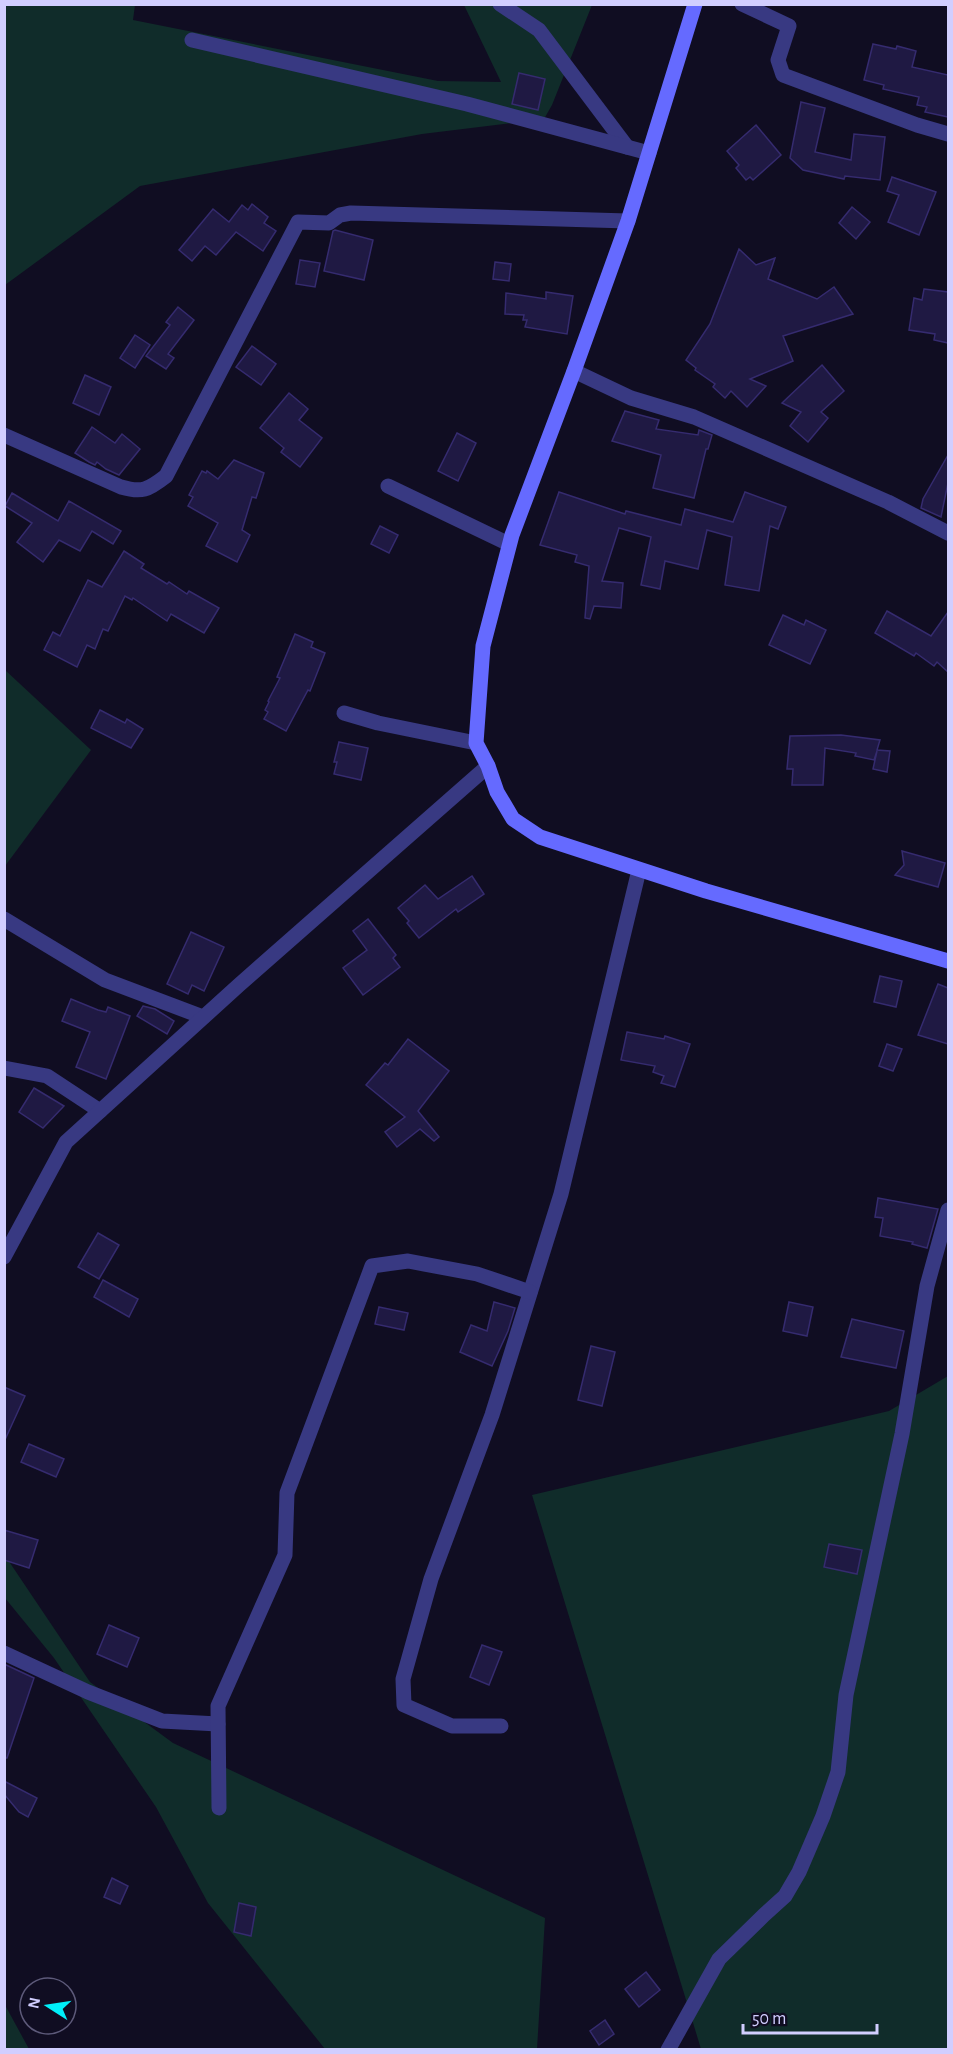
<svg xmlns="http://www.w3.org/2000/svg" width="953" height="2054" font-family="'Alegreya Sans',sans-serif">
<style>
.green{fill:#102c2a}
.building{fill:#1f1943;stroke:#352b6f;stroke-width:1.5}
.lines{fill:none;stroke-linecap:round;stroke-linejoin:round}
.street{stroke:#383982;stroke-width:15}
.secondary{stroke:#656aff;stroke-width:15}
</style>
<rect width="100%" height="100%" fill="#100d22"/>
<!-- green -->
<g class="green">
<path d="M5,5H135L133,20L438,81L501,82L464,5H592L552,105L544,119L422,134L140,186L5,285Z"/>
<path d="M5,670L91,750L5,866H4Z"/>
<path d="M948,1376V2049H701L532,1495L889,1411Z"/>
<path d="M4,1554L90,1682L173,1743L545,1918L537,2049H325L208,1903L156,1807L54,1658L5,1598Z"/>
<path d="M4,2005H5L29,2049H5Z"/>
</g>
<!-- building -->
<g class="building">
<path d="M873,44L896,49L897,46L916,51L912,67L948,75V117L925,112L927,107L917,105L919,97L883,89L884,85L864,80Z"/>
<path d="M519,73L545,79L538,110L512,104Z"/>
<path d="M801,102L825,108L815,152L851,160L854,134L885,137L880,180L845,176L844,179L803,170L790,158Z"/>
<path d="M756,125L781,155L753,180L750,177L746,180L736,168L739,165L727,151Z"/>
<path d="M892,177L936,192L919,235L888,222L899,195L887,191Z"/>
<path d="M252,204L268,217L264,223L276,231L263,251L236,232L216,255L205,246L192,261L179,250L213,209L229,222L242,205L248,210Z"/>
<path d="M852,207L870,222L856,239L839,223Z"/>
<path d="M335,230L373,240L364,280L324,271L333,231Z"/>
<path d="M739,249L756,265L775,258L768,279L817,299L834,287L853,314L783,336L793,361L750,379L766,386L747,407L731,391L725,398L713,387L715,384L695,370L696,368L686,360L710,324Z"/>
<path d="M300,260L320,263L315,287L296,284Z"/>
<path d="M495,262L511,264L509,281L493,279Z"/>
<path d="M924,289L948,292V343L934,340L935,334L909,330L914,298L922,300Z"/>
<path d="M546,292L573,296L567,334L525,327L527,320H523L524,315L505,314L506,293L546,299Z"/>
<path d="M178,307L194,320L168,354L174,358L166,369L146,356L170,325L166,322Z"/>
<path d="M135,335L150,345L135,368L120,358Z"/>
<path d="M252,346L276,364L261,385L236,367Z"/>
<path d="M822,365L844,391L821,412L828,418L808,442L790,426L801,412L782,403Z"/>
<path d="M85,375L111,387L99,415L73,403Z"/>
<path d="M289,393L308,409L299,420L322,438L300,467L281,452L284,448L260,428Z"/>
<path d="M625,411L659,420L656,429L698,435L699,430L712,435L708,449H706L694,498L653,488L661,455L612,441Z"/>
<path d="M92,427L115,443L122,434L140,449L119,475L106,469L97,462L95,465L89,462L75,453Z"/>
<path d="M457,433L476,443L458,481L438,471Z"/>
<path d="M948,455V483L941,517L921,508L923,499Z"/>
<path d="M234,460L264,473L256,498L252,497L242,530L250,535L237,562L206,546L218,523L188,506L193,497L189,495L202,471L206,473L207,471L218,479Z"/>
<path d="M559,492L625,514L626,511L681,525L685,509L733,522L745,492L786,507L778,529L770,526L759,591L725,585L732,537L707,530L698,569L665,561L660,589L641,585L651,537L619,528L602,581L623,583L621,608L594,606L590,619L585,618L589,566L575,562L577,555L540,545Z"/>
<path d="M12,493L58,521L69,501L121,531L113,544L92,531L80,551L59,540L43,562L17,542L32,523L5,506Z"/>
<path d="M380,526L398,535L389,553L371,544Z"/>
<path d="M124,551L144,564L141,568L167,584L169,582L187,594L189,591L219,608L204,633L171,614L167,621L133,598L132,600L125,596L108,631L103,629L95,649L87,645L77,667L44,650L53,632L60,636L88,580L102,587Z"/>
<path d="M887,611L931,636L948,612V672L937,662L934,666L916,653L914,656L875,633Z"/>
<path d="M783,615L804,625L806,620L826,630L810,664L769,645Z"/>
<path d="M295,634L313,642L311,647L325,653L310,691L308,690L286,731L264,719L268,712L265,710L269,702L268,701L280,678L277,677Z"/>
<path d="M100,710L125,723L127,719L143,729L131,748L91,728Z"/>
<path d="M841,735L880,740L877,750L890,751L887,772L873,769L877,751L874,760L855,756L856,753L825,748L823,785H792L793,769H787L790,736Z"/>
<path d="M339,742L368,748L361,780L334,774L337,762H334Z"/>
<path d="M902,851L945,863L938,887L895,875L904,865Z"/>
<path d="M472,876L484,894L458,912L456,909L419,938L407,923L409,921L398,908L425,885L438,899Z"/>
<path d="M368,919L396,955L393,958L400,967L363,995L343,968L367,950L353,931Z"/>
<path d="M191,932L224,947L204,991L192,985L188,994L167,984Z"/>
<path d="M880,976L902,981L896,1007L874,1002Z"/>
<path d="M938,984L948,988V1044L918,1035Z"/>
<path d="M71,999L98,1010L106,1012L108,1007L130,1016L106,1079L76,1067L90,1032L62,1021Z"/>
<path d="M143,1006L155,1009L174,1021L167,1034L137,1016Z"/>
<path d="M627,1032L664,1039L665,1036L690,1044L675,1087L661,1083L664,1076L653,1072L655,1066L621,1060Z"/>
<path d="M408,1039L449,1071L418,1111L439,1137L434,1141L420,1129L397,1147L385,1132L405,1117L366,1085L385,1063L388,1065Z"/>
<path d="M887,1044L902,1049L893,1071L879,1066Z"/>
<path d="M34,1088L64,1106L43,1128L19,1112Z"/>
<path d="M878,1198L938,1209L927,1248L912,1244L913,1242L880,1236L883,1218L875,1217Z"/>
<path d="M98,1233L119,1245L99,1279L78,1267Z"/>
<path d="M103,1280L138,1299L129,1317L94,1297Z"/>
<path d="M494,1302L515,1308L508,1331L492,1366L460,1352L471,1325L487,1331Z"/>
<path d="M789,1302L813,1307L807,1336L783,1331Z"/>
<path d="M379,1307L408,1313L404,1330L375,1324Z"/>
<path d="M852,1319L904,1331L896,1368L841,1357Z"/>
<path d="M591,1346L615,1352L602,1406L578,1400Z"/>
<path d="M4,1387L25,1396L4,1442Z"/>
<path d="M29,1444L64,1459L56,1477L21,1462Z"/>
<path d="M4,1530L38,1540L29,1568L4,1560Z"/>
<path d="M829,1544L862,1550L857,1574L824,1567Z"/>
<path d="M109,1625L139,1638L127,1667L97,1654Z"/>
<path d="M482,1645L502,1652L489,1685L470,1677Z"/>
<path d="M4,1664L34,1678L7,1758H4Z"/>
<path d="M4,1781L37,1798L28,1817L19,1812L4,1794Z"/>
<path d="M112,1878L128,1886L120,1904L104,1897Z"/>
<path d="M239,1903L256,1907L251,1936L234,1932Z"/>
<path d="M646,1972L660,1990L639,2007L625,1989Z"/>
<path d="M605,2020L614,2034L599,2045L590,2031Z"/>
</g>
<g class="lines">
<!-- street -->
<g class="street">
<path d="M500,4L539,30L627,147"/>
<path d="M742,4L789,26L778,60L783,75L917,125L948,134"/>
<path d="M192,40L467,104L649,153"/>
<path d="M574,371L631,398L694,417L888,502L948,533"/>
<path d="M4,435L121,487C142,493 148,490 166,476L298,222L329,223L340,215L351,213L628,221"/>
<path d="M388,486L509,544"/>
<path d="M344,713L378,723L476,743"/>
<path d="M4,919L105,980L203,1017"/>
<path d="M4,1068L47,1076L100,1111"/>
<path d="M4,1257L66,1142L239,985L488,766"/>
<path d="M4,1653L88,1692L162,1721L218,1724"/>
<path d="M501,1726H452L404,1705L403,1679L431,1579L492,1415L561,1194L639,870"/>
<path d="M219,1808L218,1706L285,1555L287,1493L372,1266L408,1261L477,1274L530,1292"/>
<path d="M668,2050L719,1959L764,1915L785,1896L799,1872L823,1816L838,1772L846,1695L902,1434L927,1286L948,1210"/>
</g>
<!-- secondary -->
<path class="secondary" d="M695,4L628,221L574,371L512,535L483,646L476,743L488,766L497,792L513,819L540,837L706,891L948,961"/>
</g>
<!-- border -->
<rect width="953" height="2054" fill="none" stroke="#d1ceff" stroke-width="12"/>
<!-- north arrow -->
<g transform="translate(48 2006) rotate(282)"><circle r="28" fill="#100d22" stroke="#5d5a7a" stroke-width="1.5"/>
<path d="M0-4.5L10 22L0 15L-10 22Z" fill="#00eff9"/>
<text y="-9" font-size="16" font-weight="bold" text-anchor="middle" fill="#d1ceff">N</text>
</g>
<!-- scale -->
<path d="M743 2024v9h134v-9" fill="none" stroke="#d1ceff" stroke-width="3"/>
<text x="752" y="2024" font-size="18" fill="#d1ceff" stroke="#100d22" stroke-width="4.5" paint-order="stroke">50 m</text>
</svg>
